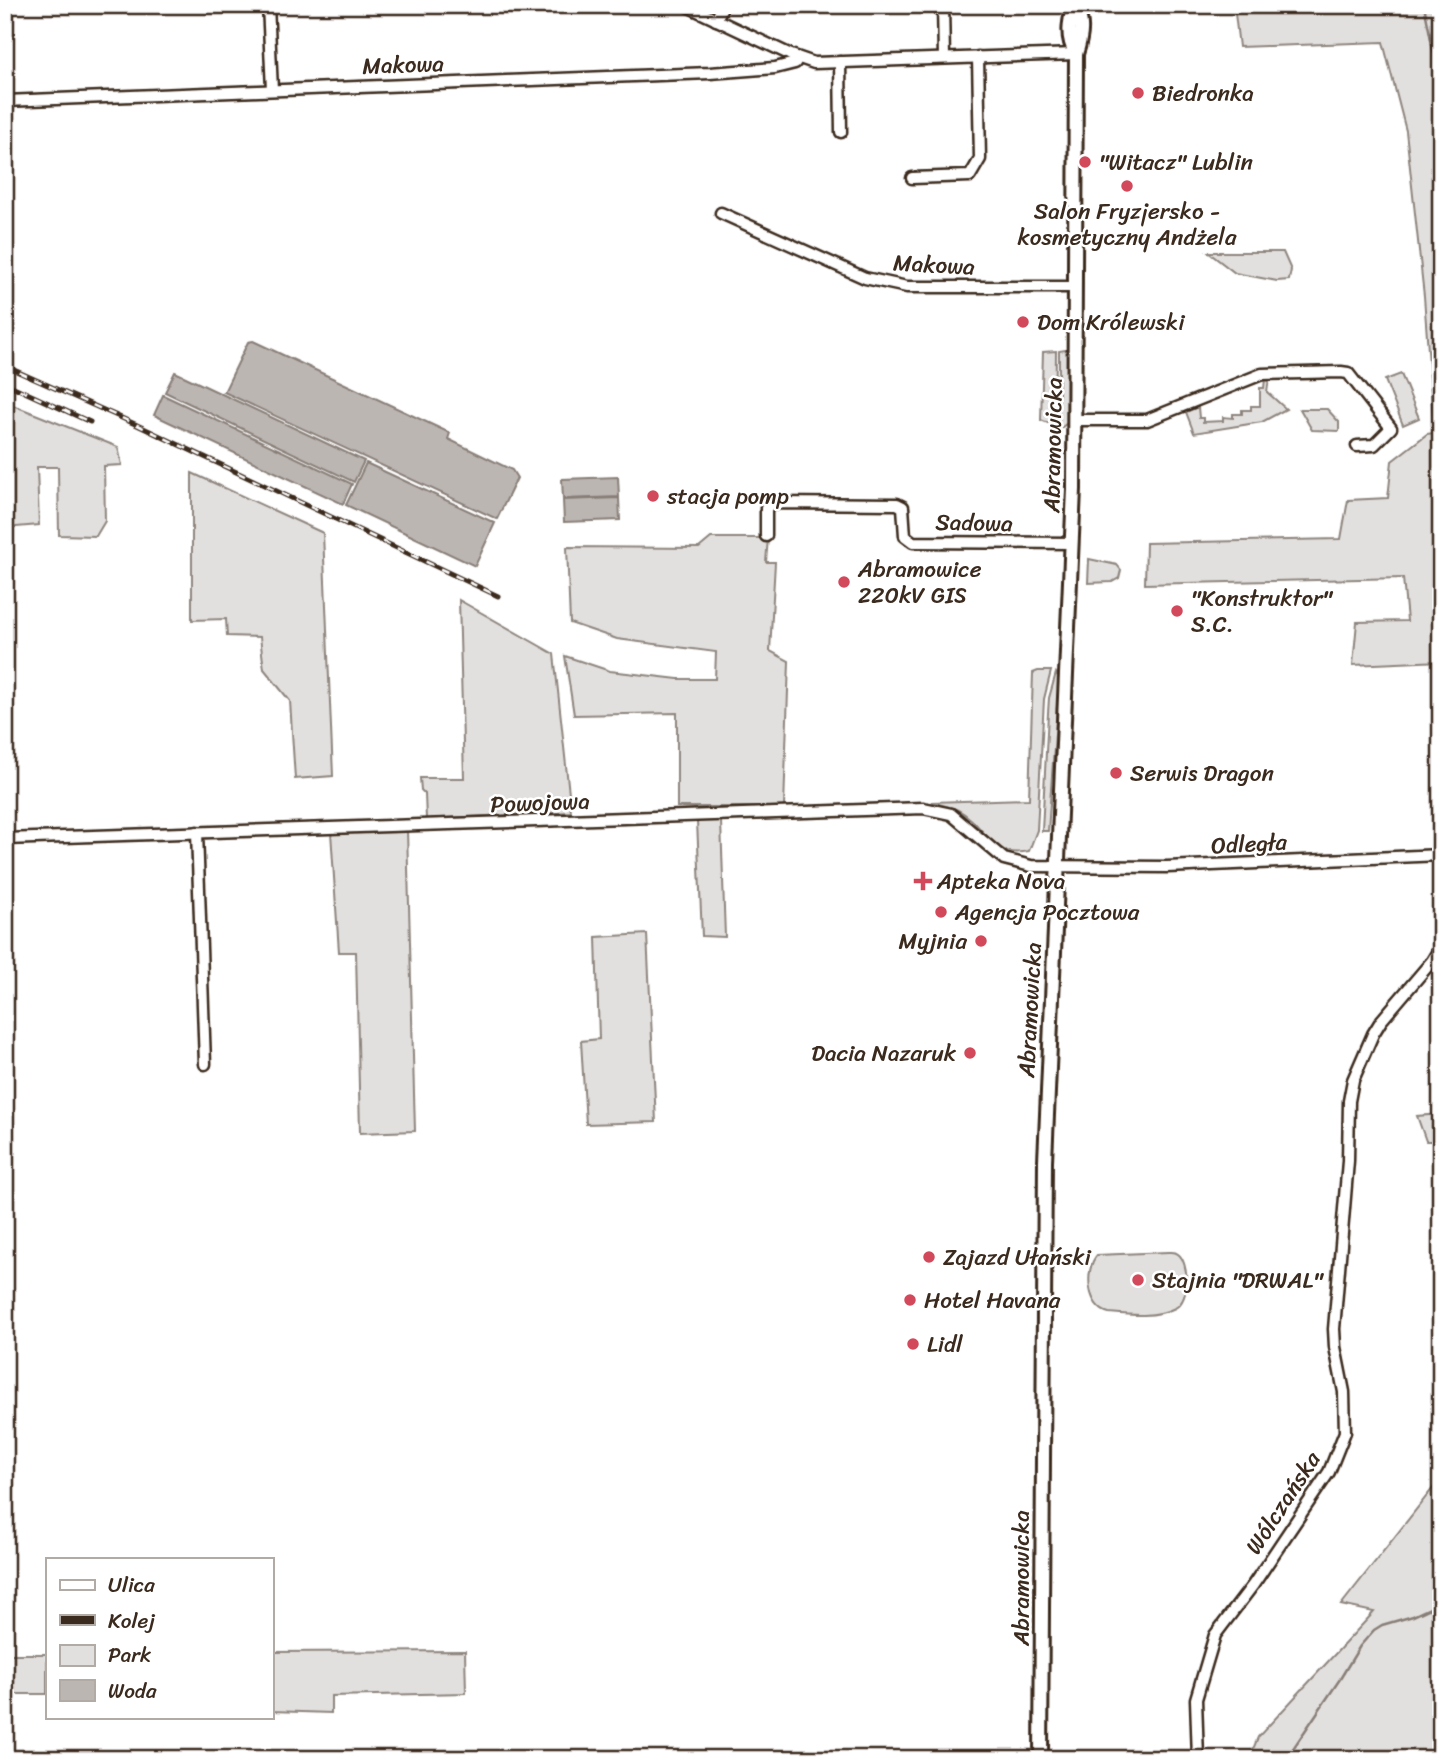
<svg xmlns="http://www.w3.org/2000/svg" width="1446" height="1764" font-family="Sriracha,sans-serif">
<style>
.green{fill:#e2e0de;stroke:#8e857e;stroke-width:2}
.water{fill:#bcb6b3;stroke:#887e77;stroke-width:2}
.lines{fill:none;stroke-linecap:round;stroke-linejoin:round}
.stream{stroke:#887e77;stroke-width:2.5}
.minor-casing{stroke:#3b2a1e;stroke-width:15}
.major-casing{stroke:#3b2a1e;stroke-width:18}
.minor{stroke:#fff;stroke-width:10}
.major{stroke:#fff;stroke-width:12}
.rail-casing{stroke:#3b2a1e;stroke-width:5}
.rail{stroke:#fff;stroke-width:2.5;stroke-dasharray:8;stroke-linecap:butt}
.poi-dot{fill:#d1495b;stroke:#fff;stroke-width:2.5}
.labels{text-anchor:middle;dominant-baseline:central;stroke-width:5;stroke-linejoin:round;paint-order:stroke}
.street-label{font-size:23px;fill:#3b2a1e;stroke:#fff}
.poi-label{font-size:23px;fill:#3b2a1e;stroke:#fff;text-anchor:start}
</style>
<rect width="100%" height="100%" fill="#fff"/>
<filter id="ink" filterUnits="userSpaceOnUse"><feTurbulence type="fractalNoise" baseFrequency=".0143" numOctaves="2"/><feDisplacementMap in="SourceGraphic" scale="14" xChannelSelector="R" yChannelSelector="G"/><feConvolveMatrix kernelMatrix="1 2 1 2 8 2 1 2 1" color-interpolation-filters="sRGB"/></filter>
<g filter="url(#ink)">
<!-- green -->
<g class="green">
<path d="M1165,5H1441V661L1353,665L1357,622L1407,621L1403,578L1145,584L1146,543L1341,539L1348,500L1388,498L1392,461L1427,434L1434,433L1424,296L1406,131L1383,42L1239,47L1234,5L1165,8Z"/>
<path d="M1208,252H1283L1291,270L1289,280L1277,281L1235,273Z"/>
<path d="M1065,350L1068,354L1067,423L1061,428H1059V351Z"/>
<path d="M1056,351L1055,426L1041,420L1043,352Z"/>
<path d="M1401,374L1419,418L1403,425L1385,380Z"/>
<path d="M1265,379H1269L1267,392L1286,409L1262,422L1194,433L1186,412L1198,407L1199,418H1203V422L1223,421V417L1233,418V414H1242V410H1251V406H1260V388H1264Z"/>
<path d="M5,402L118,447L122,465L104,466L105,521L96,536L59,535L58,467H37L39,525L5,528Z"/>
<path d="M1300,409H1327L1339,422V431L1312,430Z"/>
<path d="M192,473L323,533L333,776L295,779L290,701L264,669L260,637L227,636L226,619L192,620Z"/>
<path d="M711,538H768L766,562H775L770,651L789,661L784,807H677V713L574,715L565,656L610,671L678,679H715L716,652L617,639L570,623L567,547L699,548Z"/>
<path d="M1089,559L1117,565L1121,570L1119,578L1112,582L1088,583Z"/>
<path d="M459,600L554,654L571,812L426,819L425,794L421,790L420,778H464Z"/>
<path d="M1038,671H1051L1044,699L1037,830L1029,851C990,860 987,825 958,810C950,806 940,805 931,802L1029,799L1033,673Z"/>
<path d="M1056,673L1059,678L1048,831H1042L1048,713L1049,698Z"/>
<path d="M697,821H721L725,937L702,936Z"/>
<path d="M407,830L415,1131L360,1133L356,952H339L331,832Z"/>
<path d="M647,934L656,1122L586,1124L581,1041L599,1039L596,937Z"/>
<path d="M1441,1114V1141H1426L1417,1116Z"/>
<path d="M1168,1252C1172,1252 1175,1251 1178,1254C1189,1262 1191,1300 1175,1308C1155,1318 1130,1315 1109,1313C1087,1308 1084,1270 1097,1255Z"/>
<path d="M1441,1478V1759H1249L1258,1737L1374,1612L1341,1605Z"/>
<path d="M465,1651L466,1693L331,1696V1713L271,1711V1652Z"/>
<rect x="5" y="1654" width="42" height="40"/>
</g>
<!-- water -->
<g class="water">
<path d="M253,341L450,433L448,439L512,470L517,478L497,519L224,392L248,342Z"/>
<path d="M175,372L364,461L354,482L165,392Z"/>
<path d="M163,395L352,484L343,504L154,415Z"/>
<path d="M366,463L495,523L475,566L346,505Z"/>
<path d="M618,477L619,497L563,499L562,479Z"/>
<path d="M619,498L620,520L564,522L563,500Z"/>
</g>
<g class="lines">
<!-- stream -->
<g class="stream">
<path d="M1424,5L1441,89"/>
<path d="M1286,1759L1340,1679L1360,1646L1374,1630L1382,1625L1413,1616L1441,1603"/>
</g>
<!-- minor casing -->
<g class="minor-casing">
<g id="minor">
<path d="M268,5L272,90"/>
<path d="M685,5L791,55L814,63L1076,54"/>
<path d="M943,5L944,58"/>
<path d="M716,20L723,5"/>
<path d="M840,62L841,132"/>
<path d="M5,101L710,73L775,68L795,63L798,58"/>
<path d="M912,178L970,176L980,159L978,57"/>
<path d="M721,213L865,278L907,287H1075"/>
<path d="M1074,420H1147L1262,374L1341,372L1348,373L1391,428L1374,445L1357,446"/>
<path d="M766,536V508L773,503L897,504L903,507L905,536L913,542L1072,543"/>
<path d="M197,832L205,1064"/>
<path d="M5,839L923,808L951,814L1004,859L1031,866L1167,867L1441,855"/>
<path d="M1198,1759L1196,1699L1215,1635L1253,1585L1329,1472L1345,1432L1344,1392L1335,1347L1334,1329L1348,1161L1349,1101L1353,1080L1373,1034L1381,1021L1432,961L1441,946"/>
</g>
</g>
<!-- major casing -->
<g class="major-casing">
<g id="major">
<path d="M1074,5C1069,22 1066,38 1076,54"/>
<path d="M1041,1759L1045,1161L1074,489L1076,54C1082,36 1084,22 1075,5"/>
</g>
</g>
<!-- minor -->
<use href="#minor" class="minor"/>
<!-- major -->
<use href="#major" class="major"/>
<!-- rail casing -->
<g class="rail-casing">
<g id="rail">
<path d="M5,366L135,424L498,596"/>
<path d="M5,383L90,422"/>
</g>
</g>
<!-- rail -->
<use href="#rail" class="rail"/>
</g>
</g>
<!-- markers -->
<g class="poi-dot">
<circle cx="1138" cy="93" r="7"/>
<circle cx="1085" cy="162" r="7"/>
<circle cx="1127" cy="186" r="7"/>
<circle cx="1023" cy="322" r="7"/>
<circle cx="653" cy="496" r="7"/>
<circle cx="844" cy="582" r="7"/>
<circle cx="1177" cy="611" r="7"/>
<circle cx="1116" cy="773" r="7"/>
<path d="M919.5 870.5h7v7h7v7h-7v7h-7v-7h-7v-7h7z"/>
<circle cx="941" cy="912" r="7"/>
<circle cx="981" cy="941" r="7"/>
<circle cx="970" cy="1053" r="7"/>
<circle cx="929" cy="1257" r="7"/>
<circle cx="1138" cy="1280" r="7"/>
<circle cx="910" cy="1300" r="7"/>
<circle cx="913" cy="1344" r="7"/>
</g>
<g class="labels">
<!-- street labels -->
<g class="street-label">
<text transform="translate(403 65) rotate(-2)">Makowa</text>
<text transform="translate(934 265) rotate(3)">Makowa</text>
<text transform="translate(1053 445) rotate(-89)">Abramowicka</text>
<text transform="translate(974 523) rotate(1)">Sadowa</text>
<text transform="translate(540 803) rotate(-2)">Powojowa</text>
<text transform="translate(1249 844) rotate(-3)">Odległa</text>
<text transform="translate(1030 1010) rotate(-87)">Abramowicka</text>
<text transform="translate(1283 1503) rotate(-57)">Wólczańska</text>
<text transform="translate(1021 1578) rotate(-90)">Abramowicka</text>
</g>
<!-- poi labels -->
<g class="poi-label">
<text x="1152" y="93">Biedronka</text>
<text x="1099" y="162">"Witacz" Lublin</text>
<text x="1127" y="211" text-anchor="middle">Salon Fryzjersko -<tspan x="1127" dy="26">kosmetyczny Andżela</tspan></text>
<text x="1037" y="322">Dom Królewski</text>
<text x="667" y="496">stacja pomp</text>
<text x="858" y="569">Abramowice<tspan x="858" dy="26">220kV GIS</tspan></text>
<text x="1191" y="598">"Konstruktor"<tspan x="1191" dy="26">S.C.</tspan></text>
<text x="1130" y="773">Serwis Dragon</text>
<text x="937" y="881">Apteka Nova</text>
<text x="955" y="912">Agencja Pocztowa</text>
<text x="967" y="941" text-anchor="end">Myjnia</text>
<text x="956" y="1053" text-anchor="end">Dacia Nazaruk</text>
<text x="943" y="1257">Zajazd Ułański</text>
<text x="1152" y="1280">Stajnia "DRWAL"</text>
<text x="924" y="1300">Hotel Havana</text>
<text x="927" y="1344">Lidl</text>
</g>
</g>
<!-- margin -->
<rect width="1446" height="1764" fill="none" stroke="#fff" stroke-width="28"/>
<rect x="14" y="14" width="1418" height="1736" fill="none" stroke="#3b2a1e" stroke-width="2.5" filter="url(#ink)"/>
<!-- legend -->
<rect x="46" y="1558" width="228" height="161" fill="#ffffff" stroke="#b1aaa5" stroke-width="2"/>
<rect x="60" y="1580" width="35" height="10" fill="#ffffff" stroke="#b1aaa5" stroke-width="2"/>
<text x="108" y="1592" font-size="21" fill="#3b2a1e">Ulica</text>
<rect x="60" y="1615" width="35" height="10" fill="#3b2a1e" stroke="#b1aaa5" stroke-width="2"/>
<text x="108" y="1628" font-size="21" fill="#3b2a1e">Kolej</text>
<rect x="60" y="1645" width="35" height="21" fill="#e2e0de" stroke="#b1aaa5" stroke-width="2"/>
<text x="108" y="1662" font-size="21" fill="#3b2a1e">Park</text>
<rect x="60" y="1680" width="35" height="21" fill="#bcb6b3" stroke="#b1aaa5" stroke-width="2"/>
<text x="108" y="1698" font-size="21" fill="#3b2a1e">Woda</text>
</svg>
